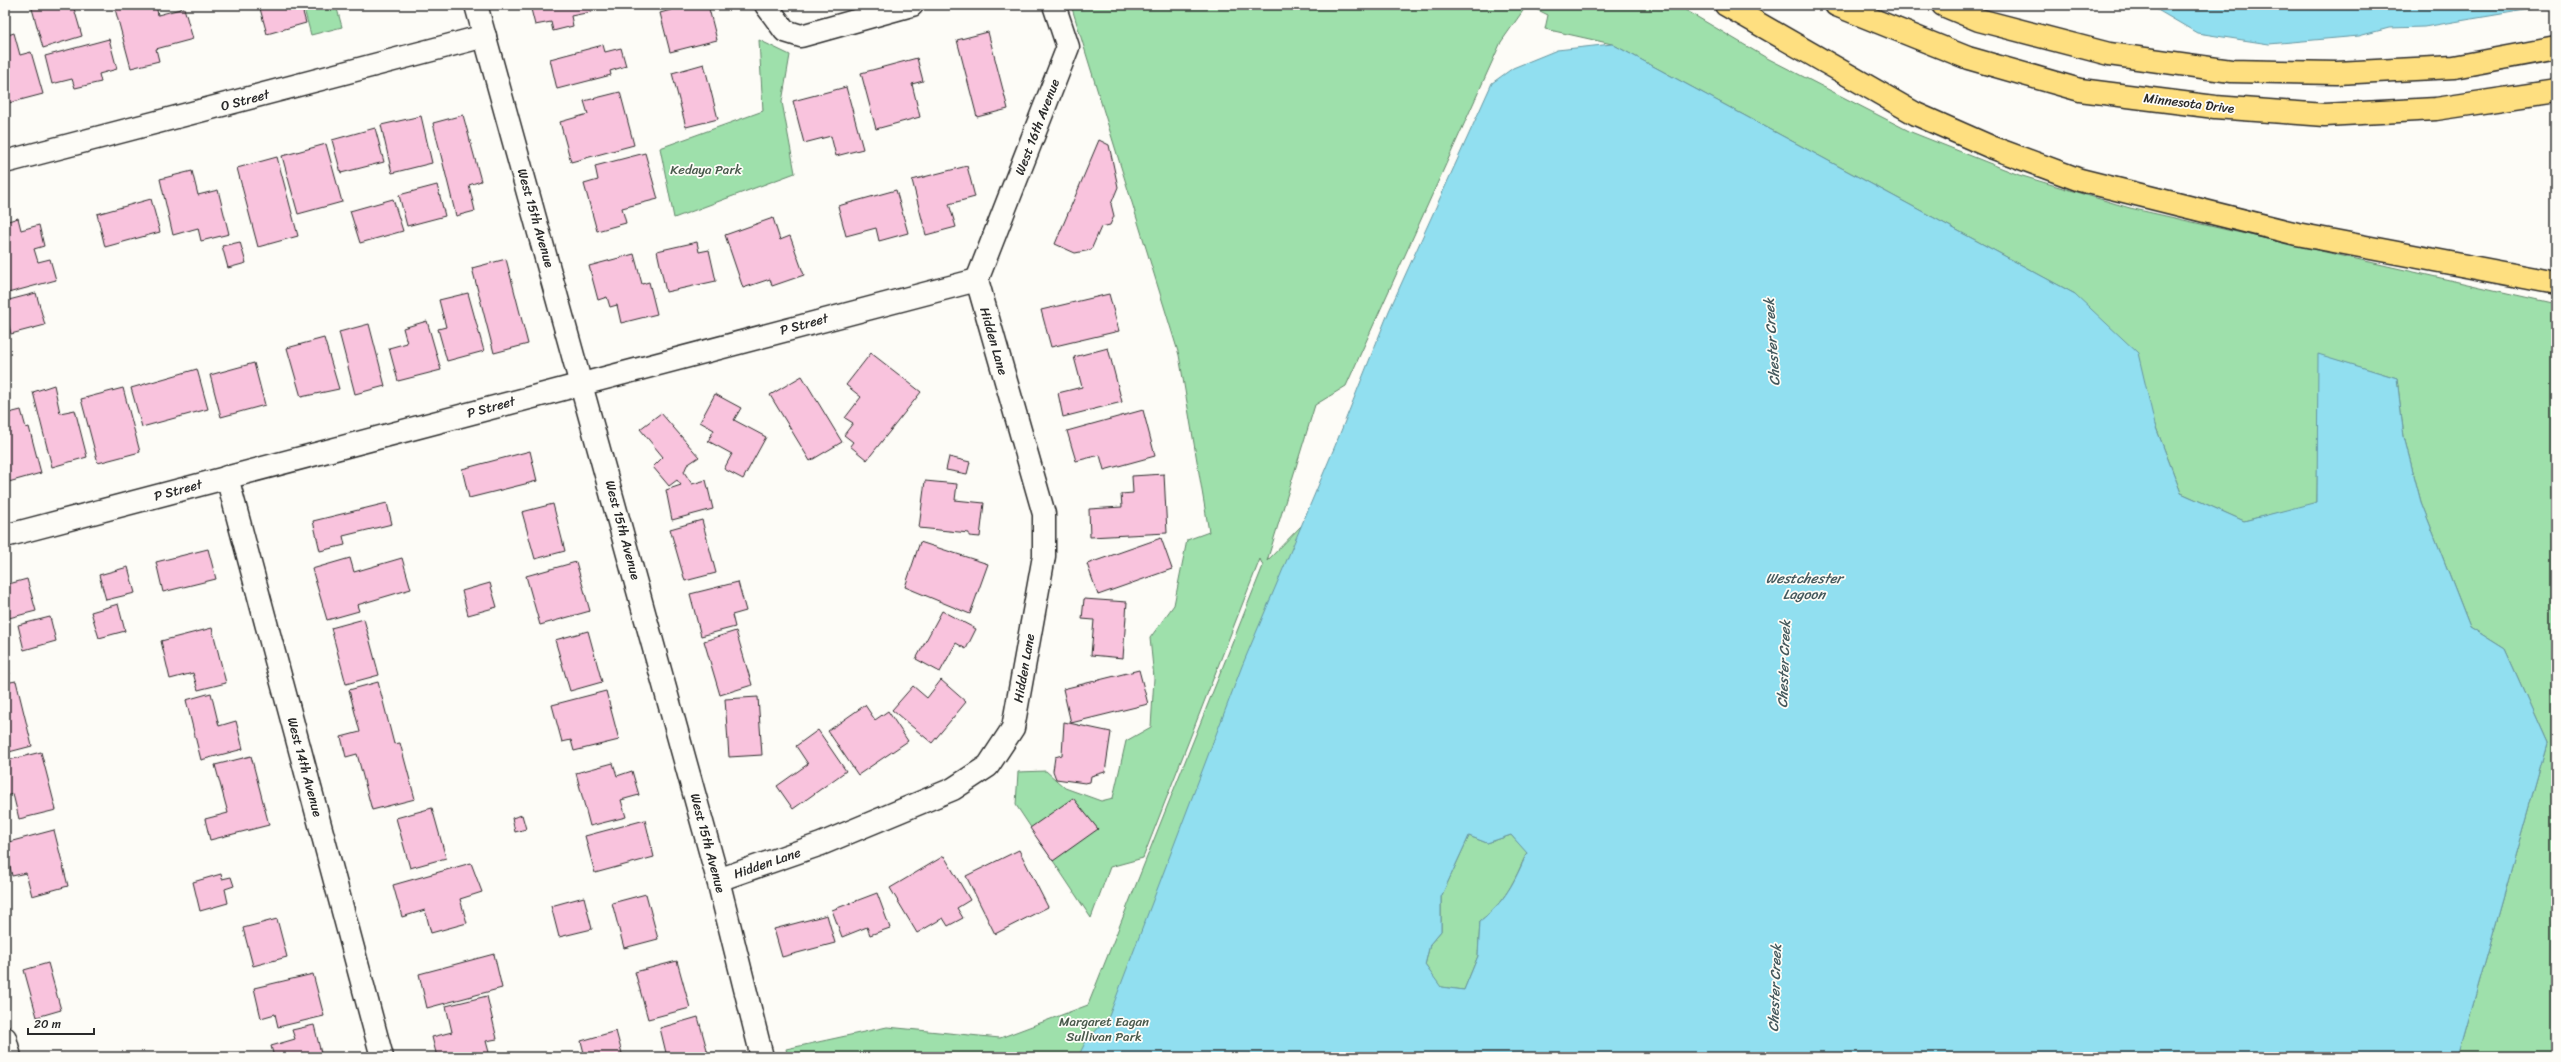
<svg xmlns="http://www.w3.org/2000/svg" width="2561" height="1062" font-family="Sriracha,sans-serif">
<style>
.green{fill:#9ee0ab;stroke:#64866b}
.water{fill:#91dff0;stroke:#6897a1;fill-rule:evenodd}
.building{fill:#f9c3dd;stroke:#2b2b2b}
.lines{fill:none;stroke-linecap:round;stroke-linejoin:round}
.minor-casing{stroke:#2b2b2b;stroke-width:25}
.major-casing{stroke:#2b2b2b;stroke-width:25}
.minor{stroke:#fdfcf7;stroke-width:22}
.major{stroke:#fedf80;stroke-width:22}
.labels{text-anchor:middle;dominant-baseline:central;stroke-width:3.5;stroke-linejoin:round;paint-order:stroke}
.street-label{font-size:13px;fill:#2b2b2b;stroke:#fdfcf7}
.park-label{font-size:13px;fill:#48584b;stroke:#fdfcf7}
.water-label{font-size:14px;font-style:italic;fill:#44585c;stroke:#fdfcf7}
</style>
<rect width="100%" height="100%" fill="#fdfcf7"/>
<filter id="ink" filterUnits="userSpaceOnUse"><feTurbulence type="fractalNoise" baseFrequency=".025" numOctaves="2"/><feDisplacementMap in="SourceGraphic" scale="8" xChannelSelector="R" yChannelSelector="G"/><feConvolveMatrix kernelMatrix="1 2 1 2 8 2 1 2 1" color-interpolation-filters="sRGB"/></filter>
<g filter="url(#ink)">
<!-- green -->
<g class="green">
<path d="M303,5H336L342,27L311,35Z"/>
<path d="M1071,5H1527L1501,42L1346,386L1315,405L1267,561L1340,486L1124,1057H788L786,1049L887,1027L1000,1038L1088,1005L1263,566L1260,559L1143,858L1110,867L1091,918L1016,805L1018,772L1046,771L1065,788L1101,801L1113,798L1126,741L1151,727L1154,678L1150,638L1174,605L1187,540L1209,532L1179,355Z"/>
<path d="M1528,5H1677L1765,57L1911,132L2019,175L2130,208L2556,304V1057H2458L2547,743L2505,649L2470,627L2421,502L2404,437L2397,378L2319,355L2317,503L2244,521L2181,493L2155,425L2075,294L1612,44L1545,29L1548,15Z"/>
<path d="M759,40L790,55L782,102L795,173L674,218L660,148L763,111Z"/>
<path d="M1511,835L1527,852C1514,882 1506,901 1480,921L1478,956L1464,990L1440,987L1425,965L1430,944L1441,931V897L1469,836L1487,843Z"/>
</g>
<!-- water -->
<g class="water">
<path d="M2149,5H2537V8L2424,27L2389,28L2359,36L2269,44L2197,33Z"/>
<path d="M1612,44L2075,294L2138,353L2155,425L2181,493L2244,521L2317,502L2318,354L2397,378L2404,437L2421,502L2470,627L2505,649L2547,743L2458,1057H1078L1085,1043L1109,1016L1242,666L1335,446L1389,311L1492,83L1513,68L1557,50ZM1511,835L1527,853C1514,882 1506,901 1480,921L1478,956L1464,990L1441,987L1425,965L1430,944L1441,931V897L1469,836L1487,843Z"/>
</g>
<!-- building -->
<g class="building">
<path d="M31,5H73L82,36L43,48Z"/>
<path d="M114,5H156L158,15L184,8L193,39L156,49L159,61L131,68Z"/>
<path d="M259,5H301L306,23L267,34Z"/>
<path d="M530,5H589L591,12L571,16L573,26L553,31L551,22L535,25Z"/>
<path d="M689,5H708L717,40L670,52L660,13Z"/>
<path d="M988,32L1008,109L977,117L957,40Z"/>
<path d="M14,33L20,55L31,52L43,94L5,104V36Z"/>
<path d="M109,39L117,69L99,74L101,82L75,88L72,79L52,84L45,56Z"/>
<path d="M603,45L605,52L621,48L626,66L610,71L611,75L557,89L550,59Z"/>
<path d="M917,58L923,81L912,84L920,117L876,129L861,73Z"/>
<path d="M704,64L718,119L686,127L672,73Z"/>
<path d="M846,87L863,149L836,156L831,136L804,143L793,101Z"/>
<path d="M620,92L634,145L571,162L560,122L588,114L584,101Z"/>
<path d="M463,115L481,181L469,185L475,211L456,216L433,123Z"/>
<path d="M421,116L432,163L392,173L381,125Z"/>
<path d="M375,128L384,162L341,173L332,140Z"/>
<path d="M1099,140L1109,145L1118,187L1111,204L1114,216L1110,225L1101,227L1091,250L1075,253L1055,244Z"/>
<path d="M326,144L342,202L298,214L282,156Z"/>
<path d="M645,153L658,199L622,208L626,223L597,231L584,184L598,180L595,166Z"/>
<path d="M277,157L298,236L258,247L237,168Z"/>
<path d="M967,166L975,197L949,204L956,227L926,235L912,180Z"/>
<path d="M192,171L198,195L218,190L229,234L201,241L198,228L173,235L160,179Z"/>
<path d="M437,185L445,216L407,226L399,195Z"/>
<path d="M896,190L908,233L879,241L876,228L846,236L838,206Z"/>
<path d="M151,199L160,232L105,247L97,214Z"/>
<path d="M393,199L403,231L360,243L350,211Z"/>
<path d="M18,218L21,230L39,225L44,246L34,249L38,262L50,259L56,280L8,293L5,280V222Z"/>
<path d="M773,218L780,240L790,236L804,275L772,286L770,279L743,288L725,235Z"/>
<path d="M240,242L246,263L228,268L222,246Z"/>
<path d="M697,242L699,252L709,250L716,281L666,292L657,251Z"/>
<path d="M634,254L642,284L649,282L657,314L621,323L617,305L610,307L607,297L598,300L589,266Z"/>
<path d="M506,259L528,344L494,353L472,268Z"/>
<path d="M36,293L45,325L11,334L5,311V301Z"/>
<path d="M468,293L484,351L447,361L438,329L446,327L439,300Z"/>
<path d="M1109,294L1119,331L1051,347L1041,310Z"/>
<path d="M427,321L441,370L398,381L389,348L407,343L403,328Z"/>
<path d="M369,324L385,386L355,394L339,332Z"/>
<path d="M324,338L339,389L301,397L287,348Z"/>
<path d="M1108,348L1122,402L1063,417L1058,393L1082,387L1074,357Z"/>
<path d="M871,353L921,392L867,460L850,446L853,442L844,435L853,423L845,418L861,397L846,385Z"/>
<path d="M254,363L265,405L221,417L210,375Z"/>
<path d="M197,369L208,409L142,427L131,388Z"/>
<path d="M802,376L842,442L810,461L770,395Z"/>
<path d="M54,385L60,413L75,410L87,457L52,467L33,392Z"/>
<path d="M123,388L140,452L98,463L81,399Z"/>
<path d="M715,394L741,408L734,420L766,437L743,479L724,469L732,454L708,441L714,430L700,422Z"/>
<path d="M21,410L26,428L29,427L41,473L5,483V414Z"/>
<path d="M1143,410L1155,456L1104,470L1100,455L1076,461L1067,431Z"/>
<path d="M661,413L699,457L687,465L684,472L692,484L706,480L713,509L672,520L666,490L681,485L677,480L669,486L653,467L663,457L640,429Z"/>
<path d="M530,451L537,481L469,498L462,469Z"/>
<path d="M949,457L970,462L967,474L946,470Z"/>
<path d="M1164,474L1167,533L1090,537L1089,509L1122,507L1121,494L1133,493L1132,476Z"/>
<path d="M925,481L957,484L955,500L984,503L980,537L969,536V533L919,528Z"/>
<path d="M387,503L392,524L343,536L345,545L320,551L313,521Z"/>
<path d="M553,504L565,551L535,559L522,512Z"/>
<path d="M702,520L716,573L685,581L670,529Z"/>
<path d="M1161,538L1172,569L1098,595L1087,564Z"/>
<path d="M920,542L988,564L970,614L905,587Z"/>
<path d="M208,549L216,579L163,592L156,562Z"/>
<path d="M350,558L354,572L402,558L411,589L357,605L359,611L327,620L312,569Z"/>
<path d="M576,562L590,611L540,625L526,576Z"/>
<path d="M128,567L135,593L106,600L99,575Z"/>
<path d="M27,579L36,611L5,619V585Z"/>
<path d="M738,582L746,611L732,615L735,627L701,636L690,594Z"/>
<path d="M490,583L497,607L468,615L462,591Z"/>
<path d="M1084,599L1127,602L1123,658L1091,655L1094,620L1082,619Z"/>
<path d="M118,604L125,631L99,638L91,612Z"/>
<path d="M942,611L976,629L966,649L956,643L940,672L916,659Z"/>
<path d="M50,617L56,641L24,650L18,625Z"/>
<path d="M364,619L379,675L346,684L331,628Z"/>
<path d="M212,628L226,683L198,690L193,673L170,679L161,641Z"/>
<path d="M588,631L602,682L570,691L555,640Z"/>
<path d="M736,631L752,685L720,695L704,641Z"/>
<path d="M5,655L10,674L5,675Z"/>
<path d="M1139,670L1148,704L1071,723L1063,689Z"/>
<path d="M941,680L966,702L932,743L892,710L913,686L927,698Z"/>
<path d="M16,681L32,746L5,753V683Z"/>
<path d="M378,682L394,744L400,743L415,799L372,810L357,754L346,757L341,737L360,732L349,690Z"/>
<path d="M606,691L619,740L574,751L571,740L562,742L552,705Z"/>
<path d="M211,693L219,726L236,721L243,749L201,760L186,700Z"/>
<path d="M758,697L762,755L729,757L725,699Z"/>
<path d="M865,705L875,720L888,711L908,741L858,775L828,731Z"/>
<path d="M1064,722L1111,732L1105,772L1091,776L1090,782L1085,783L1056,779L1053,771L1055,757L1062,755Z"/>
<path d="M818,730L846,771L793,809L777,786L808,764L796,746Z"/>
<path d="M41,752L56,810L19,819L13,794L5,796V761Z"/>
<path d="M251,756L269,825L210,840L205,819L228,813L215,765Z"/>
<path d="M613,763L617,776L632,771L639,795L621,800L626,817L590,826L576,773Z"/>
<path d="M1073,798L1098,829L1053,861L1030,828Z"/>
<path d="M432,808L446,858L410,868L396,818Z"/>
<path d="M522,815L526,829L515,832L512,818Z"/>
<path d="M645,820L654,857L595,873L585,836Z"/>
<path d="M54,830L68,886L32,896L26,873L12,876L5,843Z"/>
<path d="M1019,850L1048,907L995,934L966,876Z"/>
<path d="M944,856L970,900L957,908L963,918L948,926L943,918L917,933L890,888Z"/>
<path d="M471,863L482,892L460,899L467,923L431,933L425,910L402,917L393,885Z"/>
<path d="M221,874L222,879L231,877L234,886L225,889L228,903L200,911L193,882Z"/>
<path d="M877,893L890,928L870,935L867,927L842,937L832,910Z"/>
<path d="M646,894L658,939L624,948L612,903Z"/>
<path d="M584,897L592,929L559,937L551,906Z"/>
<path d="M827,915L835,943L782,957L774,929Z"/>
<path d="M277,919L287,957L253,966L243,928Z"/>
<path d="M494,954L502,988L427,1008L419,974Z"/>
<path d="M677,961L690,1008L648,1019L635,972Z"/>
<path d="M48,963L61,1010L37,1017L24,970Z"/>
<path d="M313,974L324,1016L278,1027L275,1014L261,1018L254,988Z"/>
<path d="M487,996L497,1039L486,1041L490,1056L437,1057L432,1037L452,1032L446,1006Z"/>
<path d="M698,1017L709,1057H667L660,1028Z"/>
<path d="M314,1025L322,1057H274L271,1046L295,1039L292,1030Z"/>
<path d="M616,1031L623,1057H585L581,1041Z"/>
</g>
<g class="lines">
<!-- minor casing -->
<g class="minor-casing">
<g id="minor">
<path d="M476,5L718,880L762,1057"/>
<path d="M766,5L785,31L801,36L912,5"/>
<path d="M5,162L485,36"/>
<path d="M977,280L1068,47L1054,5"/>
<path d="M227,477L382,1057"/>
<path d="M5,536L977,280"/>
<path d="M718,880L821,844L953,789L988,766L1013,728L1044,556V514L977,280"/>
<path d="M5,1038L10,1057"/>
</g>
</g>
<!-- major casing -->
<g class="major-casing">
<g id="major">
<path d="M1726,5L1916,114L1991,147L2080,180L2297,234L2556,283"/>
<path d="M1836,5L1968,58L2080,90L2215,107L2325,115L2436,109L2556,91"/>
<path d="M1943,5L1979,20L2109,54L2231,71L2337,73L2454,67L2556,48"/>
</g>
</g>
<!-- minor -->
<use href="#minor" class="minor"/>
<!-- major -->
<use href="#major" class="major"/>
</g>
</g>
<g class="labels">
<!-- street labels -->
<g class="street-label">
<text transform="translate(245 100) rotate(-15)">O Street</text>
<text transform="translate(2189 103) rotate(7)">Minnesota Drive</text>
<text transform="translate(1037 127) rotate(-69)">West 16th Avenue</text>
<text transform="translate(536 218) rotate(74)">West 15th Avenue</text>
<text transform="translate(804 324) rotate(-15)">P Street</text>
<text transform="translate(994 341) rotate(74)">Hidden Lane</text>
<text transform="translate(491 407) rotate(-15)">P Street</text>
<text transform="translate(178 490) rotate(-15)">P Street</text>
<text transform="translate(623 530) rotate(75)">West 15th Avenue</text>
<text transform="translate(1024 668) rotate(-80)">Hidden Lane</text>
<text transform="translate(305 767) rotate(75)">West 14th Avenue</text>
<text transform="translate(708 843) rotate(75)">West 15th Avenue</text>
<text transform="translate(767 863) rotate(-19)">Hidden Lane</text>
</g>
<!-- park labels -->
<g class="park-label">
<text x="706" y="169">Kedaya Park</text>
<text x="1104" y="1021">Margaret Eagan<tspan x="1104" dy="15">Sullivan Park</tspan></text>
</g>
<!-- water labels -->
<g class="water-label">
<text transform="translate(1772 342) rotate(-94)">Chester Creek</text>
<text x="1804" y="578">Westchester<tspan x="1804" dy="16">Lagoon</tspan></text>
<text transform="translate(1784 664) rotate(-88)">Chester Creek</text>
<text transform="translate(1775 988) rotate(-88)">Chester Creek</text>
</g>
</g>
<!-- margin -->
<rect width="2561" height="1062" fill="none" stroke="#fdfcf7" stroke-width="20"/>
<rect x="10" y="10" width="2541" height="1042" fill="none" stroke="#2b2b2b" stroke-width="1.5" filter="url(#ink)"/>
<!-- scale -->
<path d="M28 1028v6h66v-6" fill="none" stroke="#2b2b2b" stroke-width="2"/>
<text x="34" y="1028" font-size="12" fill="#2b2b2b" stroke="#fdfcf7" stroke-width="3" paint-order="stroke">20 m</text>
</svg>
